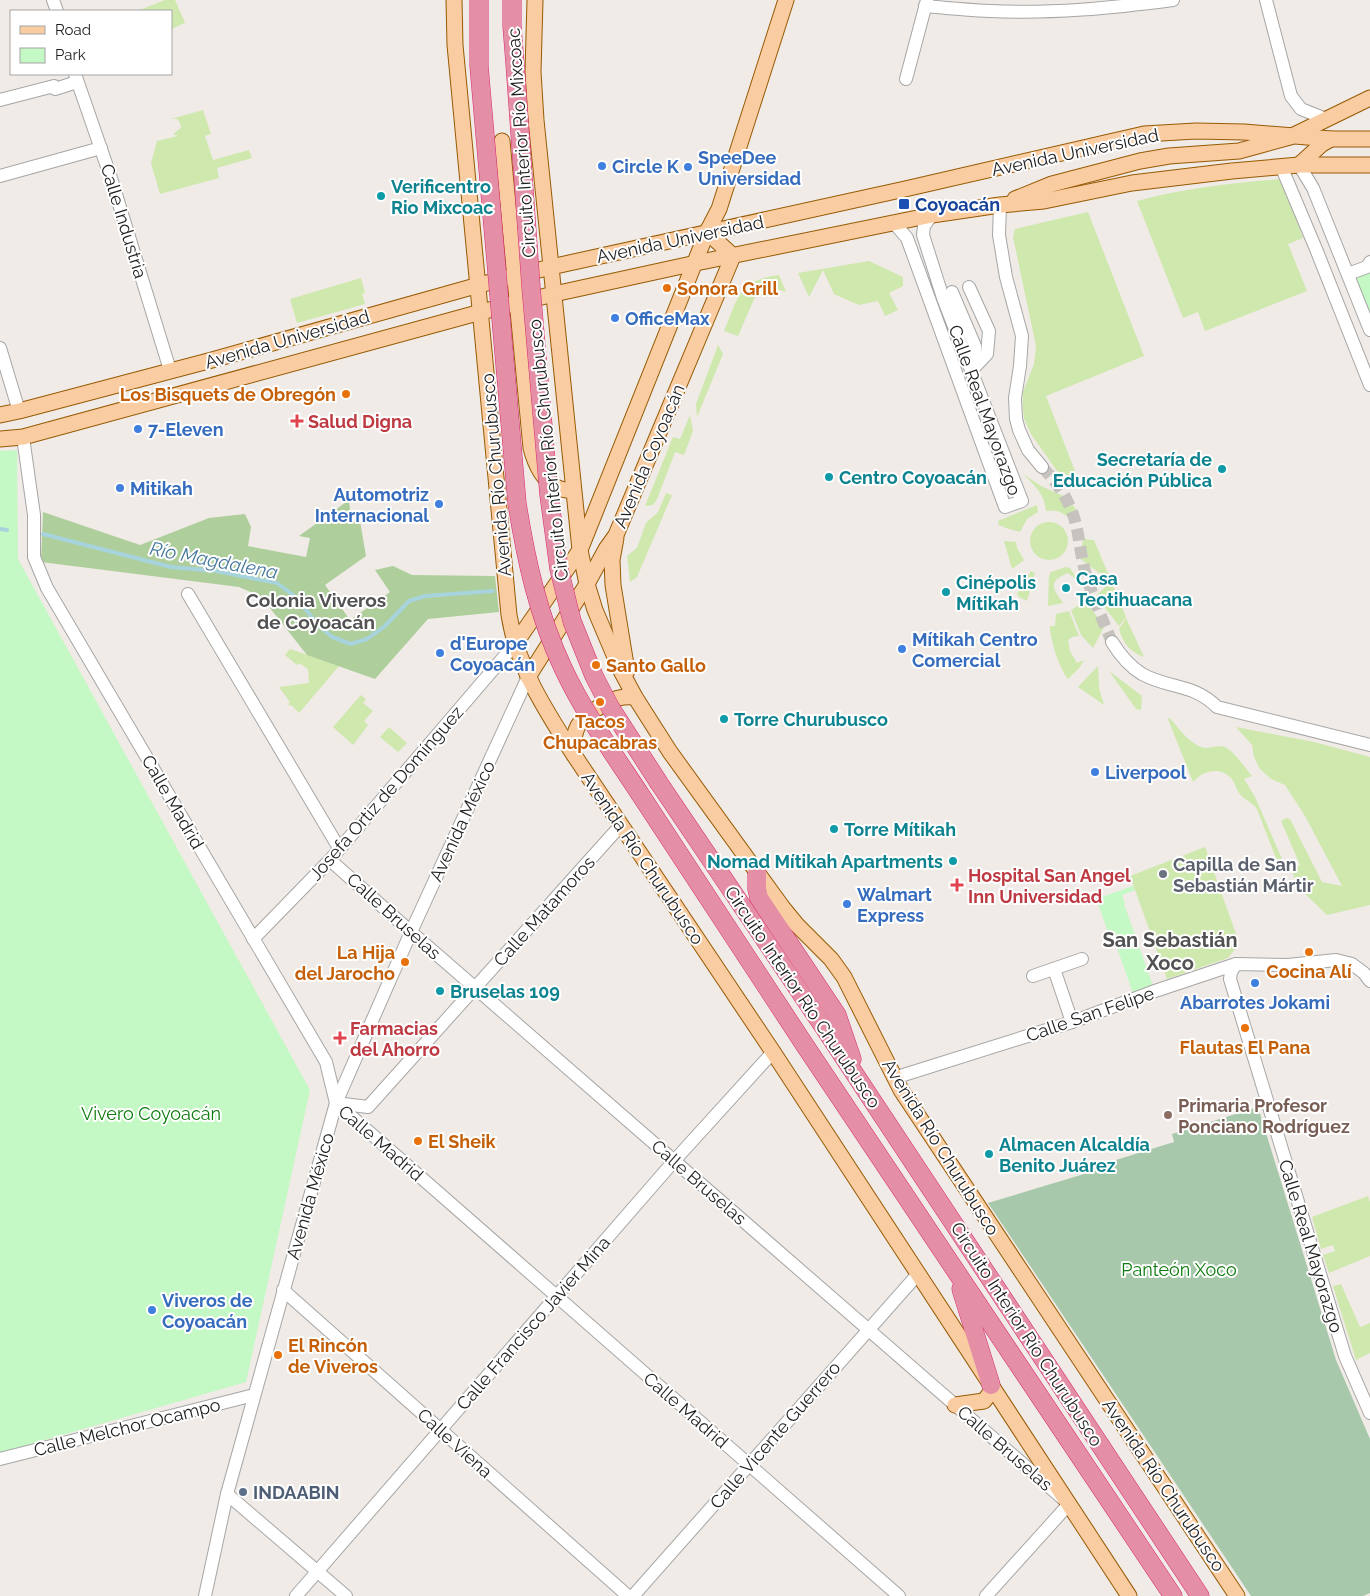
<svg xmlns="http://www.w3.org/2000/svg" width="1370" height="1596" font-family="Raleway,sans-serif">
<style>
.grass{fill:#cfe8ad}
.forest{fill:#aece9b}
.cemetery{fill:#a7c8aa}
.park{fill:#c4f8c4}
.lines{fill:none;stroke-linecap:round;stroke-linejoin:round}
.stream{stroke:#a7d4dc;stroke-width:4}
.minor-tunnel{stroke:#c6c2be;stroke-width:12;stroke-dasharray:12 6;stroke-linecap:butt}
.minor-casing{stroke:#a6a6a6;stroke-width:14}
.major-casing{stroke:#975a04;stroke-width:17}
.highway-casing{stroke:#d72973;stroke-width:19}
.minor{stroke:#fff;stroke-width:12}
.major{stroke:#facca1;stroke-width:15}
.highway{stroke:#e58fa6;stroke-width:18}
.highway-bridge-casing{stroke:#d72973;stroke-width:19;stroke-linecap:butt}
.highway-bridge{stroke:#e58fa6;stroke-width:18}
.shop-dot{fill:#3f7fe0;stroke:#fff;stroke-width:2}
.culture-dot{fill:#0f9aa8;stroke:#fff;stroke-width:2}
.transit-dot{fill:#1a4fb4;stroke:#fff;stroke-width:2}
.food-dot{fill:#e8710a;stroke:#fff;stroke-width:2}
.health-dot{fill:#e0444e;stroke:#fff;stroke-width:2}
.worship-dot{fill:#6b7280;stroke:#fff;stroke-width:2}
.education-dot{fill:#8d6e63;stroke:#fff;stroke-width:2}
.service-dot{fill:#5c6f8a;stroke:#fff;stroke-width:2}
.labels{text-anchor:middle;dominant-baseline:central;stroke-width:4;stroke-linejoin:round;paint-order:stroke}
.street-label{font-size:18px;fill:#1f1f1f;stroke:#fff}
.shop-label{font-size:18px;font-weight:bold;fill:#366cbe;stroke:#fff;text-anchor:start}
.culture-label{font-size:18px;font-weight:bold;fill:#0d838f;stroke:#fff;text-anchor:start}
.transit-label{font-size:18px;font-weight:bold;fill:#164399;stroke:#fff;text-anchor:start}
.food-label{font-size:18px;font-weight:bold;fill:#c56008;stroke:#fff;text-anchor:start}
.health-label{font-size:18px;font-weight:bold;fill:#be3a42;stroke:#fff;text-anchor:start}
.worship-label{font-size:18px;font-weight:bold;fill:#5b616d;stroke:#fff;text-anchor:start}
.education-label{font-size:18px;font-weight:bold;fill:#785e54;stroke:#fff;text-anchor:start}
.park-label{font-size:18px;fill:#0e7c0e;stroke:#fff}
.service-label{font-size:18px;font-weight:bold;fill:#4e5e75;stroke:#fff;text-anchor:start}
.water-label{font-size:19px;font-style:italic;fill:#47799d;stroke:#fff}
.neighbourhood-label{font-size:19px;font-weight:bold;fill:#525252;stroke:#fff}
.quarter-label{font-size:20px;font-weight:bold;fill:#525252;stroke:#fff}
</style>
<rect width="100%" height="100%" fill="#f0ebe6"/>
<!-- grass -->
<g class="grass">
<path d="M165,0H175L185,23L171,29V11H137Z"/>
<path d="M203,110L211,134L205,136L213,160L249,150L252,158L217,168L219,178L160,194L151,163L157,141L178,136L173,134L181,128L180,123L177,119H171Z"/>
<path d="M1282,179L1303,238L1288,244L1307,291L1205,331L1198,312L1183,318L1137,201C1185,188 1233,183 1282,179Z"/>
<path d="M1088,212L1144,356L1046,396L1078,479L1057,471L1031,434L1024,419L1023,410V392L1034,364L1036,346L1013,237L1015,229Z"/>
<path d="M869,261L903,277V286L889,293L898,310L885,316L878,301L859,305L834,294L823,270L809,297L798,273Z"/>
<path d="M779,275L786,292L777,289L755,297L738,336L724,331C738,298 738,280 779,275Z"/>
<path d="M361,278L365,293L362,294L365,304L297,323L290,299Z"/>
<path d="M718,345L723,354L697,417L696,404Z"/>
<path d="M690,415L693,431L684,455L675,452L657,499L653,505L645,506L673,437L680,439Z"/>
<path d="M1023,474L1041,486L1068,498L1079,514L1071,520C1064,512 1055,509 1046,511C1045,494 1034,485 1023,474Z"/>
<path d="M666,493L672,495L637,577L630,582L627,556L637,548L646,523L658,512Z"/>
<path d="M1037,505L1038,512L1027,519L1020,532L1006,528L999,525L998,521Z"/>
<circle cx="1049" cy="541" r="19"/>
<path d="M1083,539L1094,540L1126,617L1119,626L1096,596L1108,584L1107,579L1078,557L1081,552Z"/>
<path d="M1004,541L1016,542L1017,548L1024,560L1012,569Z"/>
<path d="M1066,567L1070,568L1079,582L1068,573C1048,581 1052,588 1063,603L1048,606L1049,576L1051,572Z"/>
<path d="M1031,571L1035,573L1027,601L1019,597L1017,594Z"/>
<path d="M1086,601L1104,627L1093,648L1081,635L1071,610Z"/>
<path d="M1069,611L1079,636L1072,637L1068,640L1070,651L1077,663L1084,660L1080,667L1068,679C1059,668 1050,639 1050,626H1055L1056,614Z"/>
<path d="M1126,618L1144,657C1130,652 1123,643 1119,629Z"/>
<path d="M290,649L339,666L299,713L291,705L290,706L288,704L290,702L279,687L309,683L308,669L299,663L297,665L285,655Z"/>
<path d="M1098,666L1099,688L1104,705L1078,687Z"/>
<path d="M1109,671L1142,696L1141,710L1136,709Z"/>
<path d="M361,695L366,699L363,703L373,711L364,721L368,725L353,745L333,727Z"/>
<path d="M1170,718C1179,729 1191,746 1206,748C1212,748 1218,745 1225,747C1234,751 1245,768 1252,776L1244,779L1255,797L1282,859L1277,861L1257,809C1252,802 1244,800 1239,793C1236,789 1235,783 1232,779C1221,766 1203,770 1193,782L1168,719Z"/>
<path d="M389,727L407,743L398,752L380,737Z"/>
<path d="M1236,727L1314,742L1370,757V905L1327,915L1300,889L1291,870L1300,865L1281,821L1286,818L1290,819L1322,882L1342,886L1305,816L1285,785L1271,779L1260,769L1254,757L1252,745Z"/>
<path d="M1205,847L1236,934V948L1228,958L1167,979L1130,876Z"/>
<path d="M1368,1196L1370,1202V1256L1329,1273L1323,1255L1335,1251L1333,1245L1321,1249L1312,1217Z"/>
<path d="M1341,1284L1360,1327L1370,1323V1353L1356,1360L1333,1286Z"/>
</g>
<!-- forest -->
<path class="forest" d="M349,500L351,521H360L366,556L325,585L350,620L390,592L375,570L393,566L412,575L495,576L499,612L428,619L375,679L307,655L266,603L253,593L239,587L41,562L43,512L140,545L209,518L245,514L251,527L248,546L306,557L310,538L299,536Z"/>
<!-- cemetery -->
<path class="cemetery" d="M1258,1107L1336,1360L1370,1439V1593L1363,1596H1251L988,1203L1104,1168L1103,1164L1174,1142L1172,1134Z"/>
<!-- park -->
<g class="park">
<path d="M1370,269V313L1355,276Z"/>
<path d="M17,450L18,559L310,1090L246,1382L0,1453V451Z"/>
<path d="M1133,886L1135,890L1122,895L1125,904H1124L1153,986L1133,993L1116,945H1113L1096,899Z"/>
</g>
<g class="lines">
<!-- stream -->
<g class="stream">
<path d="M0,529L7,530"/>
<path d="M43,534L171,567L216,571L277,583L297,598L317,624L332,637L351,644L367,639L385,626L409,601L425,596L493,591"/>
</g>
<!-- minor-tunnel -->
<path class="minor-tunnel" d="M1042,467C1059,484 1072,504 1077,529C1080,543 1081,557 1085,571C1092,595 1102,619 1112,642"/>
<!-- minor casing -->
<g class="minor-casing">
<g id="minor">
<path d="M53,0L57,11"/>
<path d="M1266,0L1291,96L1301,109L1326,119"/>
<path d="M925,6C947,8 968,10 990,11C1051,14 1112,8 1173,0"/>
<path d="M75,74L111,178L170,370"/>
<path d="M906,79L927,0"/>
<path d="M0,100L54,86L55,89L77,82L76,78"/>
<path d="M1299,165L1313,188L1370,330"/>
<path d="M1281,166L1316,249L1370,385"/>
<path d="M0,176L101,148"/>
<path d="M1000,205L999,235L1006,277L1022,336L1020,366L1015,398L1016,419L1019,430L1028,450L1042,467"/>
<path d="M894,223L907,238L1005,507L1022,501L943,298L923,235L924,226L932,215"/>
<path d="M1348,274L1367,267L1370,262"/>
<path d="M969,287L989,331L987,354L971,371"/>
<path d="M952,292L975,346L976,365"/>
<path d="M0,348L19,411"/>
<path d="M23,437L34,515V557L47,588L326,1062L336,1103L899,1596"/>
<path d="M188,594L339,848"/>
<path d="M1112,642C1120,655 1129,666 1142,674C1169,689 1193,683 1217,707L1370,745"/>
<path d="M330,860L411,932L1069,1504L986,1596"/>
<path d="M253,939L330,860L515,644"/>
<path d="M1236,964L1231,972L1230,979L1345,1356L1370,1413"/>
<path d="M1054,969L1072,1022"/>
<path d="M1033,976L1082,959"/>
<path d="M894,1078L1072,1022L1152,992L1236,964L1288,965L1336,960L1352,964L1364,973L1370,981"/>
<path d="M336,1103L368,1107L621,825"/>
<path d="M283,1290L628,1596"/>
<path d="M0,1459L254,1395"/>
<path d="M227,1494L346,1596"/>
<path d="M205,1596L227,1494L336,1103L411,932L528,677"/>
<path d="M296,1596L674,1161L773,1052"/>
<path d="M633,1596L918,1274"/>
</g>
</g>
<!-- major casing -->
<g class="major-casing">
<g id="major">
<path d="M454,0L455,45L509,615C517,667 546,711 574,755L773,1052L1129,1596"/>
<path d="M535,0L533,72L536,120L580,550L587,584L595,610L620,669L635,697L670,752L783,908L797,925L831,959L844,977L901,1090L1237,1596"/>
<path d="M502,141L531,448C535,463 544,485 561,489C564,490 569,490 573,491"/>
<path d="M1299,165L1322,144L1331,139"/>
<path d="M1015,199L1052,184L1140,161L1169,156L1239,151L1261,145L1290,137L1370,98"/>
<path d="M0,415L19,411L212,360L479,285L551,267L905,189L1144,134L1196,131L1244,132L1331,139H1370"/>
<path d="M0,439L23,437L481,312L554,294L696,263L932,215L1000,205L1044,201L1132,183L1232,171L1299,165H1370"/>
<path d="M616,538L612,560L613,585L627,671"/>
<path d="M515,644L580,550L707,232L719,209L786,0"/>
<path d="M528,677L587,584L606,549L616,535L733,256L707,232"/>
<path d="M574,755C572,729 578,719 601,706C614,699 619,696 635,697"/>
<path d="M955,1405L984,1401L991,1392V1385"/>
</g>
</g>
<!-- highway casing -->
<g class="highway-casing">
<g id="highway">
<path d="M659,783L825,1029L1200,1596"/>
<path d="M640,794L804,1044L1173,1596"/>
<path d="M757,873V889L759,898L837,1015L852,1059"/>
<path d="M961,1289L991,1385"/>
</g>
</g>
<!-- minor -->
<use href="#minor" class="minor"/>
<!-- major -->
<use href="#major" class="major"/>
<!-- highway -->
<use href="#highway" class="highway"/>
<!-- highway-bridge casing -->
<g class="highway-bridge-casing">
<g id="highway-bridge">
<path d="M479,0V66L517,503C526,560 538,615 563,668C584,713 613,753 640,794"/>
<path d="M512,0V26L515,64L531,287L549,495L559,569L572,621L594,676L610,707L659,783"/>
</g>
</g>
<!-- highway-bridge -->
<use href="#highway-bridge" class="highway-bridge"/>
</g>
<!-- markers -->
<g class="shop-dot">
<circle cx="602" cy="166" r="5"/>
<circle cx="688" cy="167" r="5"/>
<circle cx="615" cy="318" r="5"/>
<circle cx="138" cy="429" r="5"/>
<circle cx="120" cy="488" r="5"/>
<circle cx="439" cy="504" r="5"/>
<circle cx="902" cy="649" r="5"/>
<circle cx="440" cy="653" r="5"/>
<circle cx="1095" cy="772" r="5"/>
<circle cx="847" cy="904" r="5"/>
<circle cx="1255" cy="983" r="5"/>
<circle cx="152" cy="1310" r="5"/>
</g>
<g class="culture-dot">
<circle cx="381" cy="196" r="5"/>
<circle cx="1222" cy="469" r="5"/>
<circle cx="829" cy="477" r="5"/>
<circle cx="1066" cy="588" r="5"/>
<circle cx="946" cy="592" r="5"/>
<circle cx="724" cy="719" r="5"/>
<circle cx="834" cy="829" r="5"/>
<circle cx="953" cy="861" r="5"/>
<circle cx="440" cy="991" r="5"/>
<circle cx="989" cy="1154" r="5"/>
</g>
<rect class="transit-dot" x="898" y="198" width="12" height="12" rx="2.5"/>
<g class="food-dot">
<circle cx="667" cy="288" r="5"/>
<circle cx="346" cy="394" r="5"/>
<circle cx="596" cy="665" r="5"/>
<circle cx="600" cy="702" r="5"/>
<circle cx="1309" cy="952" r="5"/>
<circle cx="405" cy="962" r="5"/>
<circle cx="1245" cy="1028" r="5"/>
<circle cx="418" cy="1141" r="5"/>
<circle cx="278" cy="1355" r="5"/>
</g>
<g class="health-dot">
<path d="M294.5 413.5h5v5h5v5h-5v5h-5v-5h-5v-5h5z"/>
<path d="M954.5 877.5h5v5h5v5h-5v5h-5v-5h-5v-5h5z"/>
<path d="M337.5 1030.5h5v5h5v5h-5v5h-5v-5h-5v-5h5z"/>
</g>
<circle class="worship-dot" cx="1163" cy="874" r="5"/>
<circle class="education-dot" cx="1168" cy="1115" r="5"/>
<circle class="service-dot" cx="243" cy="1492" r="5"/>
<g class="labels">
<!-- street labels -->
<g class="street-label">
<text transform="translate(521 143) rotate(-94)">Circuito Interior Río Mixcoac</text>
<text transform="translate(1075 152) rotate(-12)">Avenida Universidad</text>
<text transform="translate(124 221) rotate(73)">Calle Industria</text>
<text transform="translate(680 239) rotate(-12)">Avenida Universidad</text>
<text transform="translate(287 339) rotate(-16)">Avenida Universidad</text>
<text transform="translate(985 410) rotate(70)">Calle Real Mayorazgo</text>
<text transform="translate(548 450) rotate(-96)">Circuito Interior Río Churubusco</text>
<text transform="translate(649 456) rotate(-67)">Avenida Coyoacán</text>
<text transform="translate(496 475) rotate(-95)">Avenida Río Churubusco</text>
<text transform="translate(386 793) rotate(-49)">Josefa Ortiz de Domínguez</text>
<text transform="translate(173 802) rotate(60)">Calle Madrid</text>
<text transform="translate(462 821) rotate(-65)">Avenida México</text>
<text transform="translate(643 858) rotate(56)">Avenida Río Churubusco</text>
<text transform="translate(544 911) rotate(-48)">Calle Matamoros</text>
<text transform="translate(394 916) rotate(42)">Calle Bruselas</text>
<text transform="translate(803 997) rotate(56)">Circuito Interior Río Churubusco</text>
<text transform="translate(1090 1014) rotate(-19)">Calle San Felipe</text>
<text transform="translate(381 1143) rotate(41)">Calle Madrid</text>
<text transform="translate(941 1147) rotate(58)">Avenida Río Churubusco</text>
<text transform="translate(699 1182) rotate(41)">Calle Bruselas</text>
<text transform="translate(310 1196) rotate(-74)">Avenida México</text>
<text transform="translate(1311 1246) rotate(73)">Calle Real Mayorazgo</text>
<text transform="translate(533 1323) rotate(-49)">Calle Francisco Javier Mina</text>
<text transform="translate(1027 1334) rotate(57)">Circuito Interior Río Churubusco</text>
<text transform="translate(686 1410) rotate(41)">Calle Madrid</text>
<text transform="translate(127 1427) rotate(-14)">Calle Melchor Ocampo</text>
<text transform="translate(775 1435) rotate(-49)">Calle Vicente Guerrero</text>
<text transform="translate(455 1443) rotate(42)">Calle Viena</text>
<text transform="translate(1005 1448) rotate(41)">Calle Bruselas</text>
<text transform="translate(1164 1485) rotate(56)">Avenida Río Churubusco</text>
</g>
<!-- shop labels -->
<g class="shop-label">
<text x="698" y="157">SpeeDee<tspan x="698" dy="21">Universidad</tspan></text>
<text x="612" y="166">Circle K</text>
<text x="625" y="318">OfficeMax</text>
<text x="148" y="429">7-Eleven</text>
<text x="130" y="488">Mitikah</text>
<text x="429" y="494" text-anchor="end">Automotriz<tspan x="429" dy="21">Internacional</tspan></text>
<text x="912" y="639">Mítikah Centro<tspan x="912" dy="21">Comercial</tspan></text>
<text x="450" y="643">d'Europe<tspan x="450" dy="21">Coyoacán</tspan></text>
<text x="1105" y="772">Liverpool</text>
<text x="857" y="894">Walmart<tspan x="857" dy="21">Express</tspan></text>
<text x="1255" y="1002" text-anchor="middle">Abarrotes Jokami</text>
<text x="162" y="1300">Viveros de<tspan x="162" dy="21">Coyoacán</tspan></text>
</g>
<!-- culture labels -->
<g class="culture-label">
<text x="391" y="186">Verificentro<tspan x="391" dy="21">Rio Mixcoac</tspan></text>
<text x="1212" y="459" text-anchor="end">Secretaría de<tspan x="1212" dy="21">Educación Pública</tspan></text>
<text x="839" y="477">Centro Coyoacán</text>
<text x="1076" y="578">Casa<tspan x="1076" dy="21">Teotihuacana</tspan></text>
<text x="956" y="582">Cinépolis<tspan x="956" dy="21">Mítikah</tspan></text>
<text x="734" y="719">Torre Churubusco</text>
<text x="844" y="829">Torre Mítikah</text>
<text x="943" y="861" text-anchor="end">Nomad Mítikah Apartments</text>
<text x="450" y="991">Bruselas 109</text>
<text x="999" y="1144">Almacen Alcaldía<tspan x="999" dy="21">Benito Juárez</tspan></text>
</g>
<!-- transit labels -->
<g class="transit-label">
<text x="915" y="204">Coyoacán</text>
</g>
<!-- food labels -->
<g class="food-label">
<text x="677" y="288">Sonora Grill</text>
<text x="336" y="394" text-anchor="end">Los Bisquets de Obregón</text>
<text x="606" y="665">Santo Gallo</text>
<text x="600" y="721" text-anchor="middle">Tacos<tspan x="600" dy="21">Chupacabras</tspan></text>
<text x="395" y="952" text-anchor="end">La Hija<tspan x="395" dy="21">del Jarocho</tspan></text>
<text x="1309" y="971" text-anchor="middle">Cocina Alí</text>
<text x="1245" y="1047" text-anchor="middle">Flautas El Pana</text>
<text x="428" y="1141">El Sheik</text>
<text x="288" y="1345">El Rincón<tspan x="288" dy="21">de Viveros</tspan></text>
</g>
<!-- health labels -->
<g class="health-label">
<text x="308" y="421">Salud Digna</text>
<text x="968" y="875">Hospital San Angel<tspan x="968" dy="21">Inn Universidad</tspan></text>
<text x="350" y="1028">Farmacias<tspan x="350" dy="21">del Ahorro</tspan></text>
</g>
<!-- worship labels -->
<g class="worship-label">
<text x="1173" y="864">Capilla de San<tspan x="1173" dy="21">Sebastián Mártir</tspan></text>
</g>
<!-- education labels -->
<g class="education-label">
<text x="1178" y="1105">Primaria Profesor<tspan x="1178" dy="21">Ponciano Rodríguez</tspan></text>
</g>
<!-- park labels -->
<g class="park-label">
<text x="151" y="1113">Vivero Coyoacán</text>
<text x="1179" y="1269">Panteón Xoco</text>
</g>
<!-- service labels -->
<g class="service-label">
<text x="253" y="1492">INDAABIN</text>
</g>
<!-- water labels -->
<g class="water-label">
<text transform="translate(214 560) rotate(11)">Río Magdalena</text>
</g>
<!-- neighbourhood labels -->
<g class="neighbourhood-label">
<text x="316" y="600">Colonia Viveros<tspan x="316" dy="22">de Coyoacán</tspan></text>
</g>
<!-- quarter labels -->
<g class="quarter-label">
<text x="1170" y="940">San Sebastián<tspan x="1170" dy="23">Xoco</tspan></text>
</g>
</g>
<!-- legend -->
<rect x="10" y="10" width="162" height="65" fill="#ffffff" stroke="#a5a5a5"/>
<rect x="20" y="26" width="25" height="8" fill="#facca1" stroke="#a5a5a5"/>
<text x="55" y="35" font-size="15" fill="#1f1f1f">Road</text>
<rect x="20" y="48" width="25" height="15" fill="#c4f8c4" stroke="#a5a5a5"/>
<text x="55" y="60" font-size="15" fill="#1f1f1f">Park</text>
</svg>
